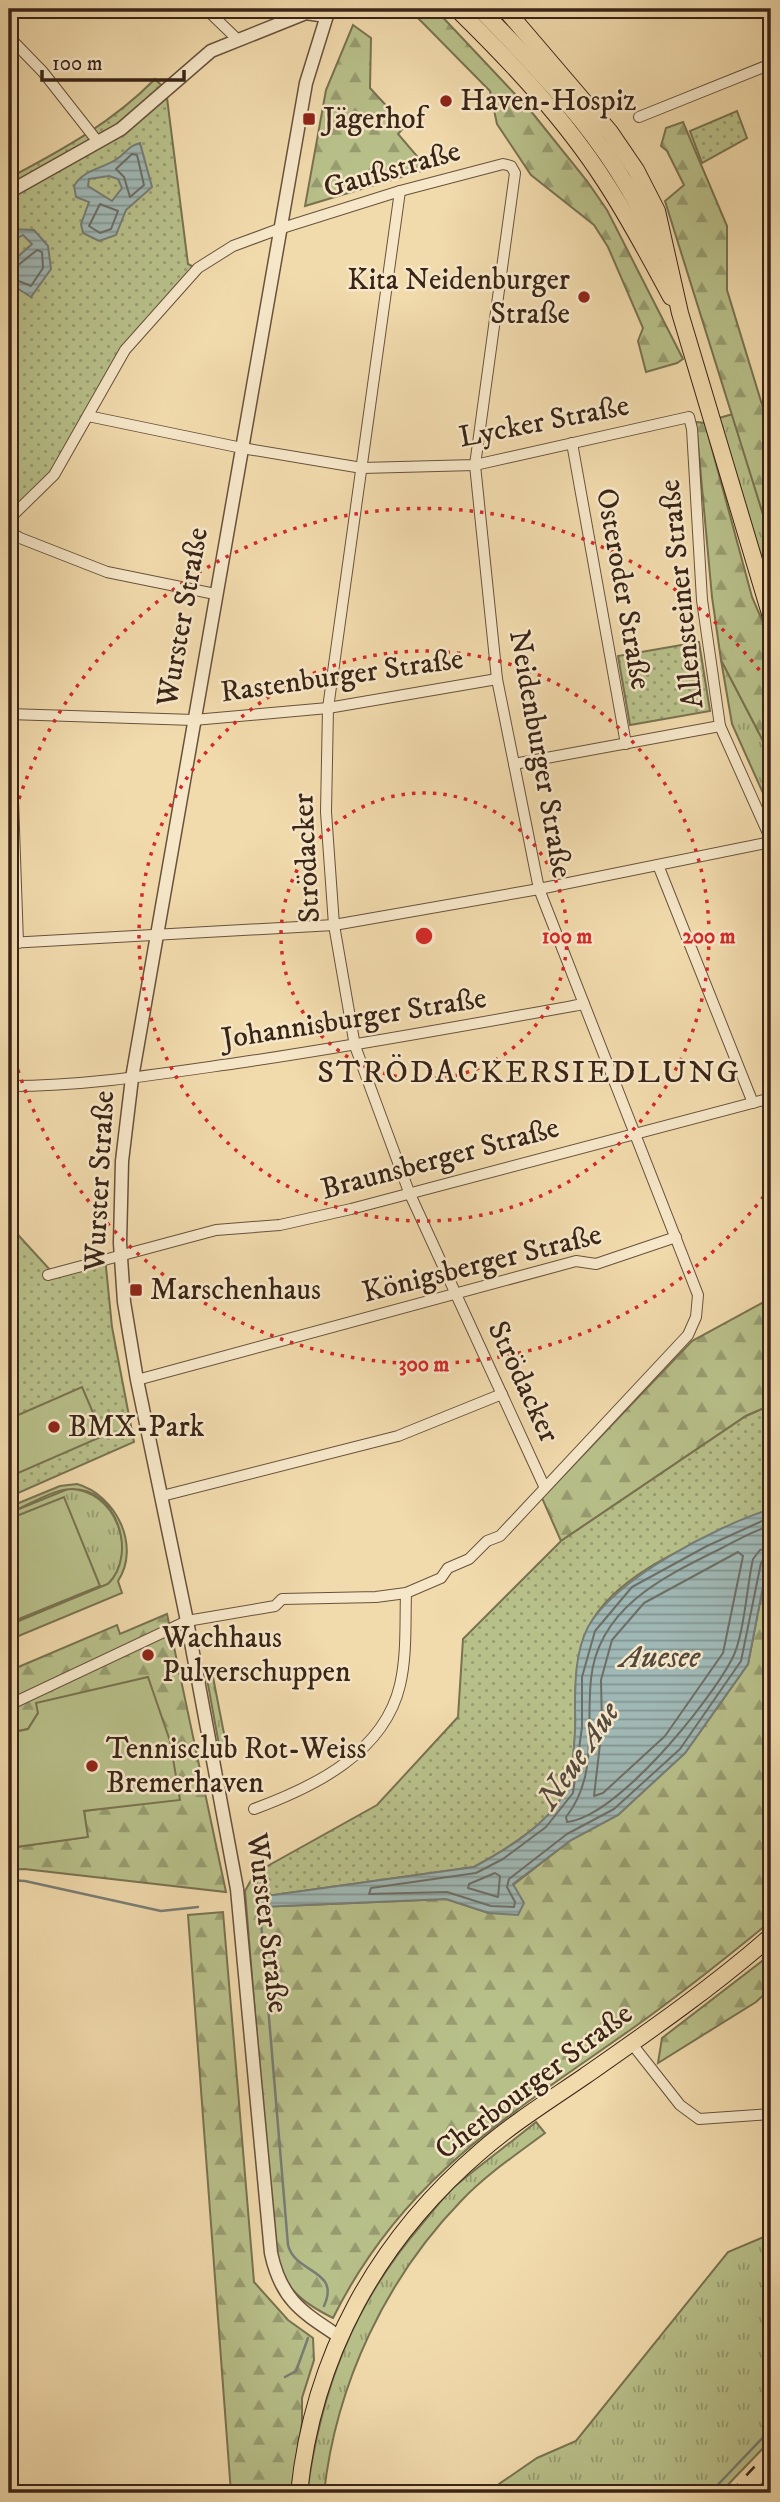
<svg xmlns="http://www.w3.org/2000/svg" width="780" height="2502" font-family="'IM FELL DW Pica',serif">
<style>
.grass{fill:url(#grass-tufts);stroke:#797250;stroke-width:2}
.forest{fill:url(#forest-firs);stroke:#797250;stroke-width:2}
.park{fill:url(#park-dots);stroke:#797250;stroke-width:2}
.garden{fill:#b8c08a;stroke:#797250;stroke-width:2}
.water{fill:url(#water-rules);stroke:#777d76;stroke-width:2;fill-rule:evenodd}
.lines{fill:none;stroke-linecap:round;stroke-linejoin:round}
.shore{stroke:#6d6e66;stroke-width:2}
.stream{stroke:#777d76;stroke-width:2.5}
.minor-casing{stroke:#68523c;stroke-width:12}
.tertiary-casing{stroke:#68523c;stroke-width:15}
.primary-casing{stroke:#3a2417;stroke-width:18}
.minor{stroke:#f6e7c9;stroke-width:10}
.tertiary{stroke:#f6e7c9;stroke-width:12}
.primary{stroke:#f1daac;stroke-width:16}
.rail{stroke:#3a2417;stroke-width:2.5;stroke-dasharray:12 12;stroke-linecap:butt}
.ring{fill:none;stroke:#d62828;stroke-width:3.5;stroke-dasharray:3.5 7}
.poi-dot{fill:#8f2418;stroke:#f6e7c9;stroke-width:2.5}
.labels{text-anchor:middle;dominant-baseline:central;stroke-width:5;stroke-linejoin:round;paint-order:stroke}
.poi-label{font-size:30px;fill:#3a2417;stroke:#f6e7c9;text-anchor:start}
.street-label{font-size:30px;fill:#3a2417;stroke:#f6e7c9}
.neighbourhood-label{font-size:32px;letter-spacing:2px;fill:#3a2417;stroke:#f6e7c9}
.water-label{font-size:32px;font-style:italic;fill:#54493e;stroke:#f6e7c9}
.centre{fill:#d62828;stroke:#f6e7c9;stroke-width:3.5}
.ring-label{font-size:21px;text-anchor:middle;font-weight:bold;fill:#d62828;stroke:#f6e7c9;stroke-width:5;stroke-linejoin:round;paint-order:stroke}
</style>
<defs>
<pattern id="grass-tufts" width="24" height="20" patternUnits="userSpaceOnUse" patternTransform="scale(1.75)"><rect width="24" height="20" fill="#b8c08a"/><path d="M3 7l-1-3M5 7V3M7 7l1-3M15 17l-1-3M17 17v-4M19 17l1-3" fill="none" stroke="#979c70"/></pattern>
<pattern id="forest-firs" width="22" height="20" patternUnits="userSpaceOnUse" patternTransform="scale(1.75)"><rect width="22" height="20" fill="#b8c08a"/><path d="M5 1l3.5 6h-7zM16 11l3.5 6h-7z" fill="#979c70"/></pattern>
<pattern id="park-dots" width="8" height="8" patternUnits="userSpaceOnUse" patternTransform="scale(1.75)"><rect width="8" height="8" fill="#b8c08a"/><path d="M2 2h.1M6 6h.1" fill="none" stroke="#979c70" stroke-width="1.8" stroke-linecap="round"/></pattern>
<pattern id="water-rules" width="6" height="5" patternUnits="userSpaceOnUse" patternTransform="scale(1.75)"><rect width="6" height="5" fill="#a0b8b5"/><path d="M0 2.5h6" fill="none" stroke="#839592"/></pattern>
</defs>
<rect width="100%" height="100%" fill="#f1daac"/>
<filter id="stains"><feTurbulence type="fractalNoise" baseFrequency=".00286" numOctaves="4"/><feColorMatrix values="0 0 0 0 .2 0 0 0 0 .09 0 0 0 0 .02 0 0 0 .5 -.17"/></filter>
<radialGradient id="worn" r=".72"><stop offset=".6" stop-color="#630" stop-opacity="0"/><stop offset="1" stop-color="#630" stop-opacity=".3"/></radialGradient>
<!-- grass -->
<g class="grass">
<path d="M733,414L771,540V594L719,418Z"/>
<path d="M721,660L771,756V811L732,724Z"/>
<path d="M68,1489C115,1488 140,1553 108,1584L9,1625V1513Z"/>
<path d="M213,1677L226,1744L219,1745L207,1679Z"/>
<path d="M536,2122L545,2133C517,2154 487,2174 462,2200C386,2278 336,2384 324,2493H307C321,2390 353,2304 422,2224C432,2212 442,2199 453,2188C480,2165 509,2144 536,2122Z"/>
<path d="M771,2234V2440L720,2493H495L499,2484L537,2458L576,2441L728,2252Z"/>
</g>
<!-- forest -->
<g class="forest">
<path d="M409,9H435L530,110L587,181L607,210L683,359L677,363L646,372L638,341L643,328L608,247L594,225L531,175L497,124L490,91Z"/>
<path d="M353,25L371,38L370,88L405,126L398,134L428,169L305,206L326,90Z"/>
<path d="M683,122L727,226V290L771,434V540L665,201L684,185L667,151L661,146L666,128Z"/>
<path d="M696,422L705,423L752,597L771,641V756L721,660L712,597Z"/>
<path d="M771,1298V1405L746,1416L561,1541L542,1498L692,1341Z"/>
<path d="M771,1545V1921C726,1958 681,1994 633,2028C510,2115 403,2177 333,2318C297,2300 283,2287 274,2245L245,1891L255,1873L261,1907L446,1899L489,1913L513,1885L571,1840L618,1815L685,1753L748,1664Z"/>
<path d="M167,1614L226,1892L24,1869L9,1870V1848L87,1837L84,1811L109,1807L38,1713L28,1729L9,1733V1671L117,1625L120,1634Z"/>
<path d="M223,1912L254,2282L288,2320L313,2338L314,2360L302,2398V2423L291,2493H231L188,1915Z"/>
<path d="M771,1954V1988L756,2002L658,2063L662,2038Z"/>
</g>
<!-- park -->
<g class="park">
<path d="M155,79L166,90L188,264L194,267L123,351L53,474L9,516V178C62,150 113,122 155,79Z"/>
<path d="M737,111L747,138L702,163L690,131Z"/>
<path d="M699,642L710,711L630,725L618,656Z"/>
<path d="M9,1225L51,1271L105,1257L112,1327L134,1442L9,1497Z"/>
<path d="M771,1405V1508C714,1536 617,1568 588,1628C575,1655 575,1688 575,1717C576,1739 573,1769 566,1790C557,1819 500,1853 474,1867L259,1897L255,1873L377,1805L458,1717L463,1639L561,1541L746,1416Z"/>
</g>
<!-- garden -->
<g class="garden">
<path d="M82,1387L103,1436L9,1477V1419Z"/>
<path d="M77,1484C116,1495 141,1546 118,1581L122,1593L9,1640V1625L108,1584C138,1555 117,1487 71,1489C51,1490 27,1506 9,1513V1507L60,1486Z"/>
<path d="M64,1497L100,1586L9,1623V1519Z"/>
<path d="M148,1677L170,1741L180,1800L84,1811L88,1837L9,1848V1733L28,1729L38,1713L36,1703Z"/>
</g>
<!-- water -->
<g class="water">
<path d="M140,143L152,187L126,210L116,235L99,241L83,233L81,224L89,202L76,197L74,186C84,169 102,169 117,159C127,152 128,146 140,143ZM109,176L118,179L122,188L112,201L88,186L89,179Z"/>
<path d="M9,229L34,230L48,246L51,269L31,297L9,283V256L13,261L32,244L23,235L9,243Z"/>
<path d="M768,1510L771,1514V1545L748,1664L685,1753L618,1815L571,1840L513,1884L524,1903L518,1915L489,1913L446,1899L260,1907L259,1897L474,1867C507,1849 544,1827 564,1794C573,1780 576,1729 575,1711C575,1684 575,1652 588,1627C615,1579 717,1526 768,1510Z"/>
</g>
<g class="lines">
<!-- shore -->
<g class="shore">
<path d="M132,154L137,155L144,185L130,197L124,177L116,169Z"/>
<path d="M100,204L118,211L111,229L100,233L89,226Z"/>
<path d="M9,266H17L37,250L42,252L43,268L31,286L9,277"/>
<path d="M771,1517L707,1546L632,1587L595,1631L582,1677V1727L573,1793L546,1827L503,1859L476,1873L371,1888L369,1894L447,1892L491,1906L514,1907L515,1902L507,1887L509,1879L567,1834L614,1809L680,1749L741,1661L761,1563L765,1557L771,1556"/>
<path d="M771,1526C753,1530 735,1542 718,1550C661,1578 598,1609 591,1679C586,1727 598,1777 566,1817L567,1822C618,1816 709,1703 732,1659C744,1637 747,1585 753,1559L760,1550L771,1547"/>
<path d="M738,1552L743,1556L723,1653L665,1736L603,1793L594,1796L602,1727L601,1680L612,1640L644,1603Z"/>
<path d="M495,1873L500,1876L498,1897L468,1888L469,1884Z"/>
</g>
<!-- stream -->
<g class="stream">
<path d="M9,1880L25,1881L161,1911L198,1907"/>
<path d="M261,1922L288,2245C295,2274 341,2269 324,2306"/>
<path d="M285,2377L296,2371L308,2338"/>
<path d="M710,2493L771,2429"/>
<path d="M753,2493L771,2475"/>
</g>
<!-- minor casing -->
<g class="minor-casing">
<g id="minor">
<path d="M206,9L236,38"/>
<path d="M9,37L43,72L98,142"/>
<path d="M639,117L771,64"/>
<path d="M400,191L328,708L326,812L334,925L355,1046L409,1192L544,1486"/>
<path d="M88,416L242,448L362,468L475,465L689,417L692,429L702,600L720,726L771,840"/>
<path d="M572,443L626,744"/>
<path d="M9,519L54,475L125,350L198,268L233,246L279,229L400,191L503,164L511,166L515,173L475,465L497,679L539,889L698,1295L696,1317L688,1335L500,1536L487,1541L469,1559L448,1568L441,1578L406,1593L376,1597L282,1599L275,1606L187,1621L9,1705"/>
<path d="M9,531L20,538L107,572L215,594"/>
<path d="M9,714L194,720L328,708L497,679"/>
<path d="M10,715L18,943"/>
<path d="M514,764L720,726"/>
<path d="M658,865L753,1103"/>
<path d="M9,943L334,925L539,889L771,842"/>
<path d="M9,1086C86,1086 160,1074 237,1063C353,1046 468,1025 584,1004"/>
<path d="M48,1275L216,1230L280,1225L351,1209L771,1098"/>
<path d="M137,1380L576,1261L596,1264L676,1237"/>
<path d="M162,1496L398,1436L502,1394"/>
<path d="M254,1809C314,1787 384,1753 400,1685C407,1655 405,1623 406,1593"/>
<path d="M632,2044L680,2105L699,2119L771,2114"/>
</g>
</g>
<!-- tertiary casing -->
<g class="tertiary-casing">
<g id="tertiary">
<path d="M329,9L306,83L132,1078L122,1161L120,1243L124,1302L137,1380L187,1621L237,1889L271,2253C281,2300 302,2312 340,2337"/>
<path d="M9,192L121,129L211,51L306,13L326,16"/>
</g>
</g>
<!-- primary casing -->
<g class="primary-casing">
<g id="primary">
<path d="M457,9C510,61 564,118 604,180C629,218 650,258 671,297"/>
<path d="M480,9C551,81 622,156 659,251"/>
<path d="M505,9L610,132L636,170L657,211L680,313L771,617"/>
<path d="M299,2493C313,2356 377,2240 481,2151C513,2123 550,2100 585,2076C648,2032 713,1987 771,1936"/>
</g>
</g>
<!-- minor -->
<use href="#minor" class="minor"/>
<!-- tertiary -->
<use href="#tertiary" class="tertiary"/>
<!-- primary -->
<use href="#primary" class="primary"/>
<!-- rail -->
<path class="rail" d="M730,2493L771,2449"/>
</g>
<!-- distance rings -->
<g class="ring">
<circle cx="424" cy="936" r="143"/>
<circle cx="424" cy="936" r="285"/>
<path d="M770 1188A428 428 0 0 1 10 1043M10 829A428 428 0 0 1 770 684"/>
</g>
<!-- markers -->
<g class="poi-dot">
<circle cx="446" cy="101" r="7"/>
<rect x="302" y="112" width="14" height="14" rx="3.5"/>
<circle cx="584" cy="297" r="7"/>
<rect x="129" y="1283" width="14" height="14" rx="3.5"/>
<circle cx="54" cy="1427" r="7"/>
<circle cx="148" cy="1655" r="7"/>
<circle cx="92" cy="1766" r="7"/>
</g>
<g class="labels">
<!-- poi labels -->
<g class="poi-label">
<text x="460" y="101">Haven-Hospiz</text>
<text x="323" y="119">Jägerhof</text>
<text x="570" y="280" text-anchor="end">Kita Neidenburger<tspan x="570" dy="34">Straße</tspan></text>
<text x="150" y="1290">Marschenhaus</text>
<text x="68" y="1427">BMX-Park</text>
<text x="162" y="1638">Wachhaus<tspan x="162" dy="34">Pulverschuppen</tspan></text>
<text x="106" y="1749">Tennisclub Rot-Weiss<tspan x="106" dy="34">Bremerhaven</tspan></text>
</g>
<!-- street labels -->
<g class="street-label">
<text transform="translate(392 170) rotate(-16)">Gaußstraße</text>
<text transform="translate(544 422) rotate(-11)">Lycker Straße</text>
<text transform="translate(623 589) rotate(80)">Osteroder Straße</text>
<text transform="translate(682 594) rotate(-96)">Allensteiner Straße</text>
<text transform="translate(183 617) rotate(-80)">Wurster Straße</text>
<text transform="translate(342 676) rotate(-8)">Rastenburger Straße</text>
<text transform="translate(540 754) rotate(80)">Neidenburger Straße</text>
<text transform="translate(307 858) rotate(-93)">Strödacker</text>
<text transform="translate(354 1019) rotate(-9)">Johannisburger Straße</text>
<text transform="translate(440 1159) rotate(-15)">Braunsberger Straße</text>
<text transform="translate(100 1181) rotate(-87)">Wurster Straße</text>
<text transform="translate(482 1264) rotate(-14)">Königsberger Straße</text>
<text transform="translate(523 1382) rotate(65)">Strödacker</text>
<text transform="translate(267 1923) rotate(83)">Wurster Straße</text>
<text transform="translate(534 2082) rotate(-37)">Cherbourger Straße</text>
</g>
<!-- neighbourhood labels -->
<g class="neighbourhood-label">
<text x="529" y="1073">STRÖDACKERSIEDLUNG</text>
</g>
<!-- water labels -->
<g class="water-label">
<text x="660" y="1658">Auesee</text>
<text transform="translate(579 1756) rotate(-56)">Neue Aue</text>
</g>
</g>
<circle cx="424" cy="936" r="10" class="centre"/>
<g class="ring-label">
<text x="567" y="943">100 m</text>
<text x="709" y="943">200 m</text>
<text x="424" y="1371">300 m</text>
</g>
<!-- margin -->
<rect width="780" height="2502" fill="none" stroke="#f1daac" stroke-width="35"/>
<rect x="10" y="10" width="759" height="2481" fill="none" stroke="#3a2417" stroke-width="3.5"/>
<rect x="18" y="18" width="745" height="2467" fill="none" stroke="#3a2417" stroke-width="2"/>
<!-- scale -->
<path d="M42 70v10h142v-10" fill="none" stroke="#3a2417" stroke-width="3.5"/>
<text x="52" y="70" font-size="21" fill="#3a2417" stroke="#f6e7c9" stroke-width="5" paint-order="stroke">100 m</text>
<rect width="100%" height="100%" filter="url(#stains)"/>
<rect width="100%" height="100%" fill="url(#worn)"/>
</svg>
